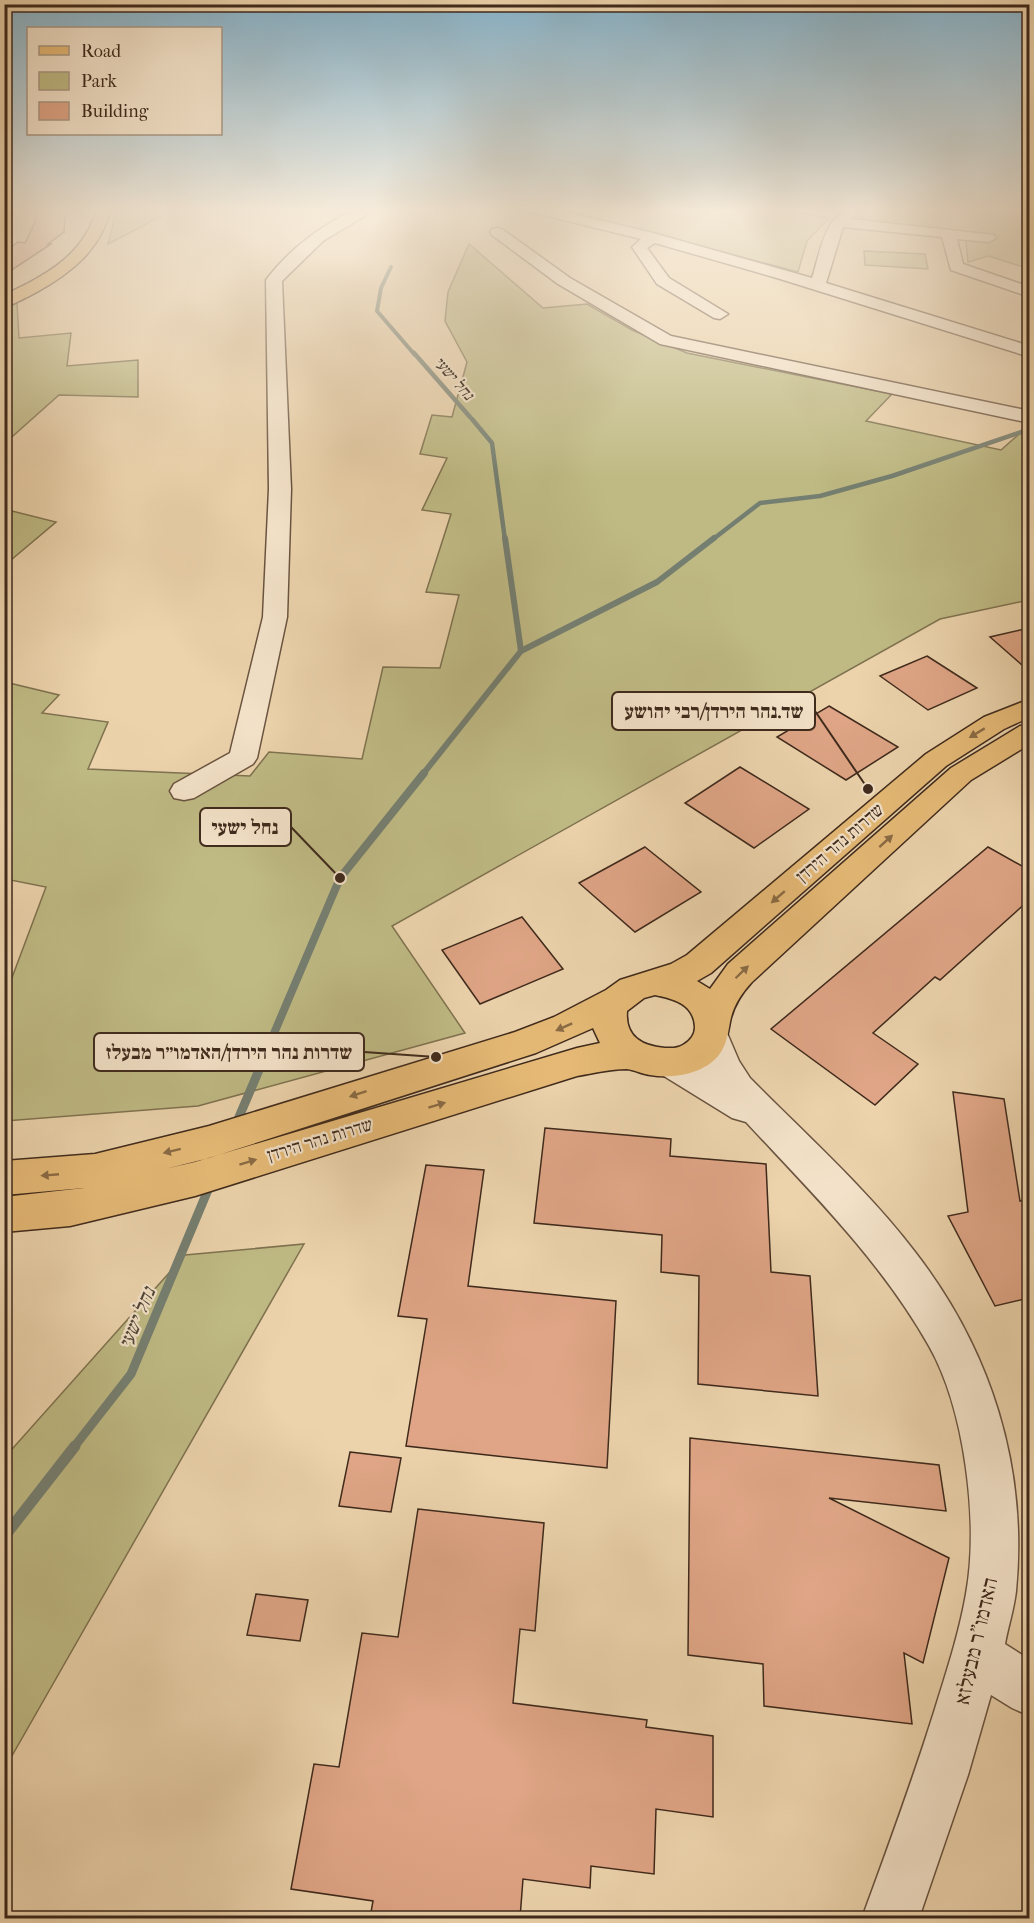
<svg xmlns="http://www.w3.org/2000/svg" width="1034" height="1923" font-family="'IM FELL French Canon','Frank Ruhl Libre',serif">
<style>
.green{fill:#bfba84;stroke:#7f7250;stroke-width:1.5}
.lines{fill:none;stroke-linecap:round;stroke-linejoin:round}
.stream-far5{stroke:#757f71;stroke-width:4}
.stream-far4{stroke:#757f71;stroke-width:4.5}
.stream-far3{stroke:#757f71;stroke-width:6}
.stream-far2{stroke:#757f71;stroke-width:8}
.stream-far1{stroke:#757f71;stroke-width:9}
.stream{stroke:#757f71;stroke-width:11}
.building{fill:#dfa586;stroke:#3f2a1c;stroke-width:1.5}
.minor-casing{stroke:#6a5440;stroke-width:3}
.major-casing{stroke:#3f2a1c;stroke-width:3}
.minor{fill:#f3e2c9;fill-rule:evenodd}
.major{fill:#e6ba76;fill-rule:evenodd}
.oneway{fill:#8a6b44}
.labels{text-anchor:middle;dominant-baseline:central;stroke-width:4.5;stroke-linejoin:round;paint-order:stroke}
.far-water-label{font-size:16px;font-style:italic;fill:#514638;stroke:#f3e2c9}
.street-label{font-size:18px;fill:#3f2a1c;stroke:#f3e2c9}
.water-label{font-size:20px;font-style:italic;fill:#514638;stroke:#f3e2c9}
.near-street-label{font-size:21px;fill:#3f2a1c;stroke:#f3e2c9}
.leader{fill:none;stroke:#3f2a1c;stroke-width:2}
.callout-dot{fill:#3f2a1c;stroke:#f3e2c9;stroke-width:2}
.callout{fill:#f3e2c9;stroke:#3f2a1c;stroke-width:2}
.callout-label{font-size:20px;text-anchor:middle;font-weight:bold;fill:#3f2a1c}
</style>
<rect width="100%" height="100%" fill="#ecd3ac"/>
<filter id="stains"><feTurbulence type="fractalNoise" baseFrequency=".00333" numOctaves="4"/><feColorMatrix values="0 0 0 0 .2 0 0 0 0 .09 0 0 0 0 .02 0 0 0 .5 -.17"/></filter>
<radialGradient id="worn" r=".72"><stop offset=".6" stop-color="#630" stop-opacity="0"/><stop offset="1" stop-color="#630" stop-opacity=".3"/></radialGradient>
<!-- green -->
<g class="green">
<path d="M117,208H177L108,244Z"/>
<path d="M558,208H773L829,218L807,241L798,272Z"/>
<path d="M872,208L911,210L915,208H1029V269L989,256L968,262L965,233L856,219Z"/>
<path d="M469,244L543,308L587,304L632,330L687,353L892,394L866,421L1001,450L1027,427H1029V600L940,619L392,926L465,1033L198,1106L5,1121L4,999L46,887L5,879V682L59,695L42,713L108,722L88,769L250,776L269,752L362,759L383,667L440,668L459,595L426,592L451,514L422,510L447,458L420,454L432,415L452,417L467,362L445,321L448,292Z"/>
<path d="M864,251L925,254L928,269L865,265Z"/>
<path d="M17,303L19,338L71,333L67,366L138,360V397L59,395L5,443V309Z"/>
<path d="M4,509L56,522L5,565H4Z"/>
<path d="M304,1244L5,1768V1457L185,1255Z"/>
</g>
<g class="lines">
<!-- stream-far5 -->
<path class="stream-far5" d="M391,267L381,288L377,311L415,355"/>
<!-- stream-far4 -->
<g class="stream-far4">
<path d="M414,353L470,417"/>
<path d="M472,419L492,443L505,540"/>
<path d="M712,540L760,503L820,496L892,476L1030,429"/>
</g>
<!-- stream-far3 -->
<g class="stream-far3">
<path d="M521,651L657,582L714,538"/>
<path d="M423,774L521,651L505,538"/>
</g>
<!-- stream-far2 -->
<path class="stream-far2" d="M258,1071L340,878L424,773"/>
<!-- stream-far1 -->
<g class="stream-far1">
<path d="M236,1124L259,1070"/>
<path d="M74,1447L131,1374L210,1185"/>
</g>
<!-- stream -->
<path class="stream" d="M4,1537L75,1446"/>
</g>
<!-- building -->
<g class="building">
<path d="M37,208H66L64,232L48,244H51L4,275V252L18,242L25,243L35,222Z"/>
<path d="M1029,628V671L990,637Z"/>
<path d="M927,656L977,688L928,710L880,676Z"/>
<path d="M829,706L898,747L846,780L777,737Z"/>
<path d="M740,767L809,809L754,848L685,803Z"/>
<path d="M645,847L701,892L635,932L579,883Z"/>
<path d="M988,847L1029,870V900L940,980L935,977L873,1033L918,1064L875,1105L771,1029Z"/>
<path d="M522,917L563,969L480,1004L442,950Z"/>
<path d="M953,1092L1004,1099L1020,1201L1029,1199V1298L995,1306L948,1216L968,1212Z"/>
<path d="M545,1128L671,1139L670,1156L766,1164L771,1272L810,1276L818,1396L698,1384L699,1276L661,1272L662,1235L534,1223Z"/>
<path d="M426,1165L484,1170L468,1286L616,1301L607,1468L406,1446L427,1319L398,1316Z"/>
<path d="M690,1438L939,1465L946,1511L829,1498L949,1558L923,1663L904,1653L912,1724L764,1706L763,1664L688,1655Z"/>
<path d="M350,1452L401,1458L391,1512L339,1506Z"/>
<path d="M418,1509L544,1523L535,1631L520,1629L513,1703L647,1720L646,1727L713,1736V1817L656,1809L654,1874L591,1866L590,1888L523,1879L520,1918H370L373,1901L291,1889L314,1764L339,1767L362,1633L398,1637Z"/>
<path d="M256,1594L308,1600L300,1641L247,1635Z"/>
</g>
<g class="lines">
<!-- minor casing -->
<g class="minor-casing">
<g id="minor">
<path d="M360,208H378L323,241L282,281L291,489L287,617L257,758L253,764L194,798L184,800L174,798L170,791L174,784L230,753L263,617L269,489L266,280C289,249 325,222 360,208Z"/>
<path d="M525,208H548L653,233L812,278C821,251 825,208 859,208L861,210L850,219L994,235L996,238L989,242L957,239L963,264L1030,287V297L951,270L942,237L843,227L826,283L1030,346V357L777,278L655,243L647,248L669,278L728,314L720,319L714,318L657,284L632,247L641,239L527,211Z"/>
<path d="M497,228L502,229L570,278L671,336L1030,411V423L660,344L558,284L492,235L490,232L492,229Z"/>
<path d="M712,1022L724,1026L739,1061L750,1078C804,1133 868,1190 915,1252C991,1350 1028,1467 1016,1591C1014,1609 1008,1627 1005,1644L1030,1660V1716L1012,1708L991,1695L968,1775L919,1918H862C887,1850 912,1782 934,1712C946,1673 959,1634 966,1594C979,1523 965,1409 929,1346C881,1261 812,1193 746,1122L732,1118L659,1073L654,1063L659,1053C679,1046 688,1055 705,1065L695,1036L700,1026Z"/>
</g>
</g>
<!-- major casing -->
<g class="major-casing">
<g id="major">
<path d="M97,208H111C101,250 71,273 35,293C25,298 15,304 4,307V295C46,275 84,256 97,208Z"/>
<path d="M1030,699V717L1004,729L946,766L711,973L697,981L710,989L728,964L951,768L1020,726L1030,724V744L971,780L752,982C741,994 733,1006 730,1022C728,1033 727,1042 721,1052C707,1074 673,1079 650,1075C642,1074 635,1070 627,1069C610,1069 594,1073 577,1076L195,1196L70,1226L4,1232V1197L84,1188L4,1195V1161L95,1154L209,1126L515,1032L554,1017L606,990L620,980L671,964L687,955L926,754L984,717ZM655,995C674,999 694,1004 695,1027C695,1035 690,1041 683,1045C677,1049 671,1048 665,1048C642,1046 625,1037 627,1011L644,998ZM593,1028L600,1043L577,1048L195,1162L165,1169L209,1158L536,1053Z"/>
</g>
</g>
<!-- minor -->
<use href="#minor" class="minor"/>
<!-- major -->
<use href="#major" class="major"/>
</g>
<!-- one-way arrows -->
<defs><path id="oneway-solid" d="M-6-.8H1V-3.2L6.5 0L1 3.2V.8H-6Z" transform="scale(1.5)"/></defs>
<g class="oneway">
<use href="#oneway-solid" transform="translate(977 733) rotate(149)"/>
<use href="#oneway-solid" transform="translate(886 841) rotate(-42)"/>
<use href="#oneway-solid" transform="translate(778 897) rotate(139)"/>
<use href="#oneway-solid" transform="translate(742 972) rotate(-44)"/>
<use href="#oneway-solid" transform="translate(564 1027) rotate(156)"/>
<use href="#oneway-solid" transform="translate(358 1094) rotate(162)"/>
<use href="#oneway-solid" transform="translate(437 1105) rotate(-17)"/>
<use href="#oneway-solid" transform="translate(172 1151) rotate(166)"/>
<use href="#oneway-solid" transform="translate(248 1162) rotate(-17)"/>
<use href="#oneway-solid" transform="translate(50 1175) rotate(175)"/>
</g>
<!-- sky -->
<linearGradient id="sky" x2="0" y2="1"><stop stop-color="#88b6cf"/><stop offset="0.44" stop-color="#f6ebda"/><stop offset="1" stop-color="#f6ebda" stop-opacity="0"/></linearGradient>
<rect width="1034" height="477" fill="url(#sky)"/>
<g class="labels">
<!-- far-water labels -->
<g class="far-water-label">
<text transform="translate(454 378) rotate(49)">נחל ישעי</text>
</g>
<!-- street labels -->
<g class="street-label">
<text transform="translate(840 843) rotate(-41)">שדרות נהר הירדן</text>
<text transform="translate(320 1140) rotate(-17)">שדרות נהר הירדן</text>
</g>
<!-- water labels -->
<g class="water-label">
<text transform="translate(137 1318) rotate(-67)">נחל ישעי</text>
</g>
<!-- near-street labels -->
<g class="near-street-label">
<text transform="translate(976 1641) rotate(-77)">האדמו"ר מבעלזא</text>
</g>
</g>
<!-- callouts -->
<path class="leader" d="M868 789L815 711M340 878L291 827M436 1057L364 1052"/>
<g class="callout-dot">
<circle cx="868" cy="789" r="6"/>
<circle cx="340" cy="878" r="6"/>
<circle cx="436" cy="1057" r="6"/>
</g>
<g class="callout">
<rect x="612" y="692" width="203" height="38" rx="6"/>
<rect x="200" y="808" width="91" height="38" rx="6"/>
<rect x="94" y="1033" width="270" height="38" rx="6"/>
</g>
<g class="callout-label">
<text x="714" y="718">שד.נהר הירדן/רבי יהושע</text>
<text x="245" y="834">נחל ישעי</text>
<text x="229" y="1059">שדרות נהר הירדן/האדמו״ר מבעלז</text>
</g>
<!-- margin -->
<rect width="1034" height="1923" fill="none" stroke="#ecd3ac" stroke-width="24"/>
<rect x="6" y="6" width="1022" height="1911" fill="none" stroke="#3f2a1c" stroke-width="3"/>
<rect x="12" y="12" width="1010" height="1899" fill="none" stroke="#3f2a1c" stroke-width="1.5"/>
<!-- legend -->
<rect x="27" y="27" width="195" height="108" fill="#f3e2c9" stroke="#ab9884" stroke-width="1.5"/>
<rect x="39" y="46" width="30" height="9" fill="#e6ba76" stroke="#ab9884" stroke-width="1.5"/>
<text x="81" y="57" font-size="18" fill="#3f2a1c">Road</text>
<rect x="39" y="72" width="30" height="18" fill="#bfba84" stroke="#ab9884" stroke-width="1.5"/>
<text x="81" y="87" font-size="18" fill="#3f2a1c">Park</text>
<rect x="39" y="102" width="30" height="18" fill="#dfa586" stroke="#ab9884" stroke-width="1.5"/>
<text x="81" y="117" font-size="18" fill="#3f2a1c">Building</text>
<rect width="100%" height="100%" filter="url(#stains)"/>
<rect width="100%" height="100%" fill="url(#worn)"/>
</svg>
